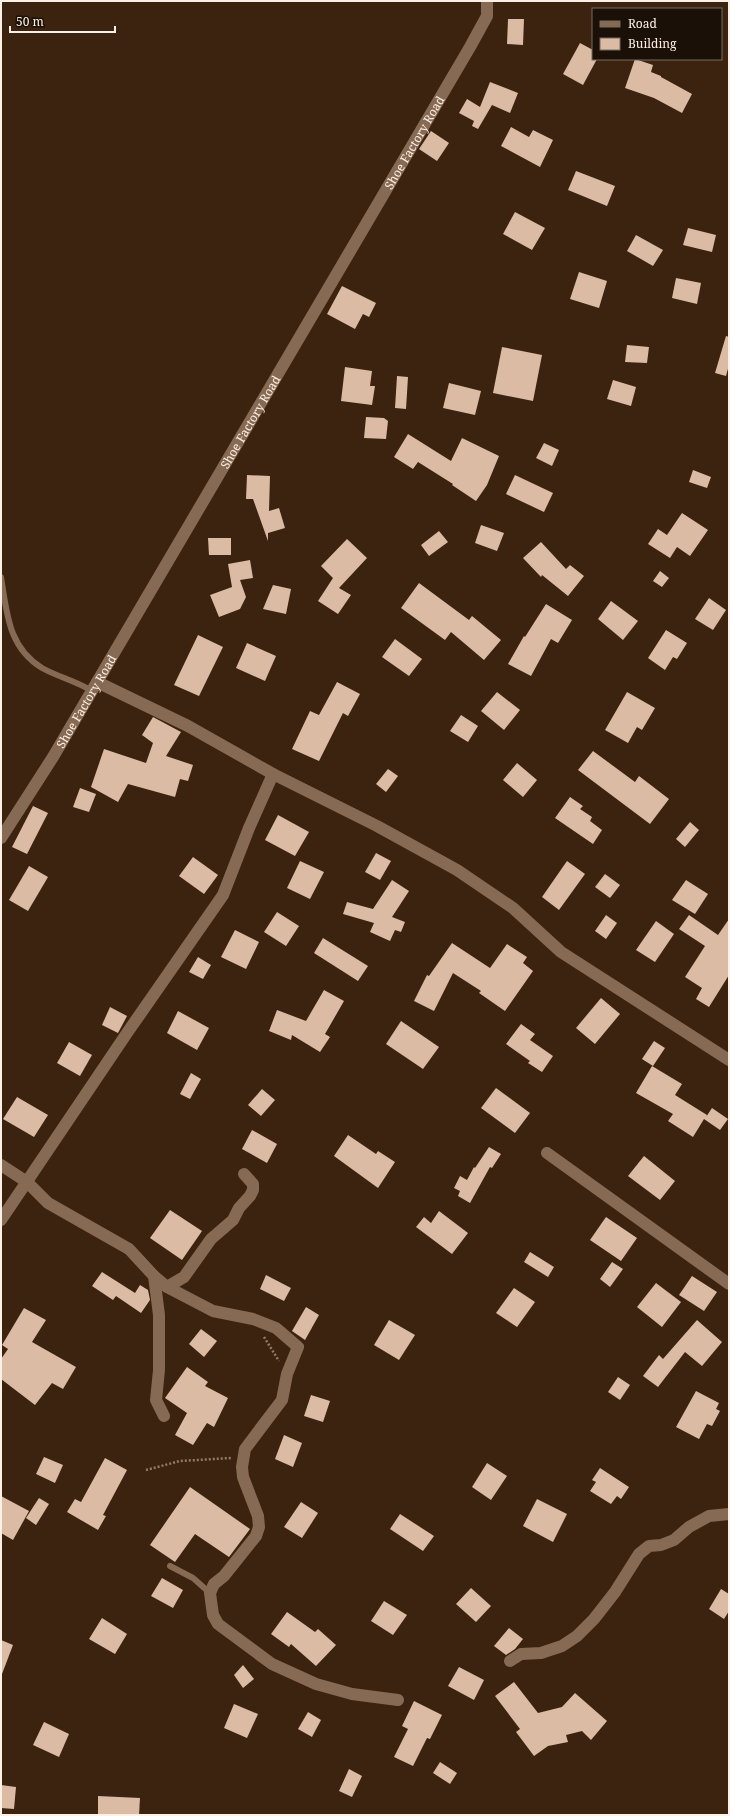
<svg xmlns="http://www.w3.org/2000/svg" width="730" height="1816" font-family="'Noto Serif',serif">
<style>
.building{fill:#dbbba3}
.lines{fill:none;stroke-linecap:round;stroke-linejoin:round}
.path{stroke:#907c6c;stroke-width:2.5;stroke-dasharray:2 2;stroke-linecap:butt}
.lane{stroke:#876a53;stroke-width:6}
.street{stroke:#876a53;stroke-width:12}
.labels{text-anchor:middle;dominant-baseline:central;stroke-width:4;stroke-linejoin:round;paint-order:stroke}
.street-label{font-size:12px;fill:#fef0e6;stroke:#1b1007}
</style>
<rect width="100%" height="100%" fill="#3c230f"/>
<!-- building -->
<g class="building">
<path d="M508,19H524L523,45L507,44Z"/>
<path d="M580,43L593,50V59H597L583,85L563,74Z"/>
<path d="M635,59L653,65L651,72L661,76V77L692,94L682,113L654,98L625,88Z"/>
<path d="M490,82L518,93L510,113L492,105L478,129L472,126L474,121L459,113L467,99L480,107Z"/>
<path d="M511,127L529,137L533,130L553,140L540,167L501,146Z"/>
<path d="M431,131L449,143L437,161L419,149Z"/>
<path d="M576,171L615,186L607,206L568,190Z"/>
<path d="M515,212L545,228L532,250L503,234Z"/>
<path d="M688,228L716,235L712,252L683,245Z"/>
<path d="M636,235L663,250L653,266L627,251Z"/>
<path d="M579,272L607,281L599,308L570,299Z"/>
<path d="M676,278L701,283L697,304L672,298Z"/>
<path d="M342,286L376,303L369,317L363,314L355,329L327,314Z"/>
<path d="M726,336L729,337V365L726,376L715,373Z"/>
<path d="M627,345L649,347L647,363L625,362Z"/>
<path d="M502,347L542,355L533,401L493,393Z"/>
<path d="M345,367L372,371L370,386H375L372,405L341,401Z"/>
<path d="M397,376L408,377L406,409L395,408Z"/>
<path d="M613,380L636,387L631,406L607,399Z"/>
<path d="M449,383L481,391L475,415L443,408Z"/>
<path d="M366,417L384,418L388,421L386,439L364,438Z"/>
<path d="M408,434L451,461L462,438L499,456L487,485L476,501L452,485L453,484L418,462L413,469L394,457Z"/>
<path d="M544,443L559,450L552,466L536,458Z"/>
<path d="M693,470L711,477L707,488L689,482Z"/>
<path d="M247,475L270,476L269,511L279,508L285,528L268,533V541L253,499H246Z"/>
<path d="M515,475L553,493L544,512L506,494Z"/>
<path d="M682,513L708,530L690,556L677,547L670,558L648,544L658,529L667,535Z"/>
<path d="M481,525L504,533L497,551L475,543Z"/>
<path d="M439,531L448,542L429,556L421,545Z"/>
<path d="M208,538H231V555H209Z"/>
<path d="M347,539L367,558L339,588L351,595L338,614L318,601L333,578L321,566Z"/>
<path d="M541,542L566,569L570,565L584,576L568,596L542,575L541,577L523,558Z"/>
<path d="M250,560L253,578L240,580L246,597L240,609L219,617L210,595L232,587L228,564Z"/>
<path d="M660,571L669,578L662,587L653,581Z"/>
<path d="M419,583L469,620L472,616L501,640L484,660L451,632L445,640L401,608Z"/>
<path d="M273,585L291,589L286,614L263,609Z"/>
<path d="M709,598L726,610L713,630L695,619Z"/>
<path d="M611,601L638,621L623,640L598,619Z"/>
<path d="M546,604L572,620L558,643L551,639L531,676L508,664L524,636L525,637Z"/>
<path d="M666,630L687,643L677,659L673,657L665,670L648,658Z"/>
<path d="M198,635L223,647L199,696L174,685Z"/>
<path d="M395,639L422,659L409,676L382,657Z"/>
<path d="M247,643L276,656L265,681L236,668Z"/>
<path d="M337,682L360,694L348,716L343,713L319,761L292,749L310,711L319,715Z"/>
<path d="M497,692L520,710L504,730L481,711Z"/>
<path d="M627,692L655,708L642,730L637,727L628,743L605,730Z"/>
<path d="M461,715L478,726L468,742L450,731Z"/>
<path d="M153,717L181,732L166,756L193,765L188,781L180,779L175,797L128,784L118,802L91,787L104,749L146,763L153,743L142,735Z"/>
<path d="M593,751L635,782L639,776L669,799L650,824L578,770Z"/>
<path d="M517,763L537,780L523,797L503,780Z"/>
<path d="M388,769L398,776L386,792L376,784Z"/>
<path d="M80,788L96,794L89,812L73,807Z"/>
<path d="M570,797L583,806L580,809L592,817L590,821L602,830L593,844L555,818Z"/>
<path d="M33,806L48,813L27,854L12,847Z"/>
<path d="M278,815L309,832L295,856L265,840Z"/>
<path d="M690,822L699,830L685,847L676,839Z"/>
<path d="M376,853L391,861L380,880L365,872Z"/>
<path d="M193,857L218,875L204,894L179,876Z"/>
<path d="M300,861L324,872L310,899L287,888Z"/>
<path d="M567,861L585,874L559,910L542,897Z"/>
<path d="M29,866L48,877L28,911L9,900Z"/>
<path d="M605,874L620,885L610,898L595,887Z"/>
<path d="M392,880L409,891L392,917L405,922L401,932L395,930L390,941L370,932L374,923L343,914L347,902L373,909Z"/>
<path d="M686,880L708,894L695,914L672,900Z"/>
<path d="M277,912L299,926L286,946L264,932Z"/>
<path d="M606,915L617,923L606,939L595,931Z"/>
<path d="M689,915L718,935L729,919V975L709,1007L696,999L702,988L685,977L705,946L679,929Z"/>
<path d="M656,921L674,934L655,962L636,950Z"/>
<path d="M235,930L259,942L246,969L221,957Z"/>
<path d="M323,938L368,966L358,981L314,953Z"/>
<path d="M452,943L490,968L507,944L527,957L523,963L533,971L505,1011L479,993L481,991L453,973L434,1011L414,1001L427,975L429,976Z"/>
<path d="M198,957L211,965L203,979L189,972Z"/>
<path d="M324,990L344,1001L325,1034L330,1037L320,1052L292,1035L291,1040L269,1031L277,1010L306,1021Z"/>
<path d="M601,998L620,1014L595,1044L576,1028Z"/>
<path d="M110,1007L127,1016L118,1033L102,1025Z"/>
<path d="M178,1011L209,1028L197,1050L167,1033Z"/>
<path d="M401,1021L439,1047L423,1069L386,1044Z"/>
<path d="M521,1024L535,1034L530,1040L553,1056L542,1072L528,1063L530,1061L506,1044Z"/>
<path d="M654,1041L665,1048L653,1066L642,1059Z"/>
<path d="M69,1042L92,1055L80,1076L57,1063Z"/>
<path d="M652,1066L682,1084L675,1095L707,1115L706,1117L712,1108L728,1119L720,1130L704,1119L693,1137L668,1121L673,1114L636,1093Z"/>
<path d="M191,1073L201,1079L190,1099L180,1094Z"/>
<path d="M496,1088L530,1113L515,1133L481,1108Z"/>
<path d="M262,1089L275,1100L261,1116L248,1105Z"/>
<path d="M17,1097L48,1115L34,1137L3,1119Z"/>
<path d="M252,1130L277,1144L267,1163L242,1149Z"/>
<path d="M348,1135L376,1154L378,1151L395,1162L378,1188L334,1156Z"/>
<path d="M489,1147L501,1154L492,1168L490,1167L470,1203L458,1196L460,1191L454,1188L460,1176L467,1180L474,1167L475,1168Z"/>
<path d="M644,1156L675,1181L660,1200L628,1176Z"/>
<path d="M170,1210L202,1231L182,1260L150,1238Z"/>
<path d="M439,1211L468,1233L452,1254L416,1227L424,1217L431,1223Z"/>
<path d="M606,1217L637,1238L621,1261L590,1240Z"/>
<path d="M530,1252L554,1267L548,1277L524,1262Z"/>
<path d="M612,1262L623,1269L610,1287L600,1279Z"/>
<path d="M102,1272L135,1293L140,1285L148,1290L150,1300L141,1313L116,1296L113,1300L92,1286Z"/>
<path d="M266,1275L291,1288L284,1301L260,1289Z"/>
<path d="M692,1276L717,1292L704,1311L679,1295Z"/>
<path d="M656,1283L681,1302L662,1327L637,1307Z"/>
<path d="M514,1288L535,1302L517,1327L496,1313Z"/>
<path d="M306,1307L319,1315L305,1340L292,1331Z"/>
<path d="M24,1308L46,1320L32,1342L76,1367L63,1389L52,1383L35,1405L1,1379V1359L8,1349L2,1345Z"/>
<path d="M389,1320L415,1335L399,1360L374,1345Z"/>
<path d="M697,1320L722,1342L702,1366L685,1352L658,1387L643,1376L659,1355L663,1359Z"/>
<path d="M201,1329L217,1341L204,1357L189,1344Z"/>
<path d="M187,1367L208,1382L205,1386L228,1398L214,1427L207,1423L193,1445L175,1435L187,1413L165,1398Z"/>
<path d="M618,1377L630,1385L620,1400L608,1392Z"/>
<path d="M696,1391L719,1403L716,1409L720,1411L712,1426L707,1424L699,1439L676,1427Z"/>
<path d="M311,1395L330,1401L323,1422L304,1416Z"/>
<path d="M284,1435L302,1443L293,1467L275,1459Z"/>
<path d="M44,1457L63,1465L55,1483L36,1474Z"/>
<path d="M105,1458L127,1470L103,1515L106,1516L98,1530L67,1512L75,1499L81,1502Z"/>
<path d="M487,1463L507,1476L491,1500L472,1487Z"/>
<path d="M600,1468L629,1487L621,1499L617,1496L611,1504L590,1491L596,1482L592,1480Z"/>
<path d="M190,1487L250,1529L229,1557L195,1534L175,1562L150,1545Z"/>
<path d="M1,1496L29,1511L13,1540L1,1533Z"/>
<path d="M39,1498L49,1504L36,1525L26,1518Z"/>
<path d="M537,1499L567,1514L553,1542L523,1526Z"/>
<path d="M301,1502L318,1513L302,1538L284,1527Z"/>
<path d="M400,1514L434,1536L423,1551L390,1529Z"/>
<path d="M162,1578L183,1590L173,1608L151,1596Z"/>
<path d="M471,1588L491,1606L476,1622L456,1604Z"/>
<path d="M721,1589L729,1594V1611L724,1619L709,1609Z"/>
<path d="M384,1601L407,1615L393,1635L371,1621Z"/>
<path d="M287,1612L315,1632L318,1629L336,1645L316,1666L291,1644L289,1647L271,1634Z"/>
<path d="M102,1618L127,1634L115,1654L89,1639Z"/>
<path d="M509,1628L523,1639L515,1649L506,1655L494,1646Z"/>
<path d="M1,1640L13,1645L2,1674H1Z"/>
<path d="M243,1665L254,1679L243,1688L234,1675Z"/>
<path d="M459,1667L484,1680L474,1700L448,1686Z"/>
<path d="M514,1682L538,1713L562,1707L575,1693L607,1721L591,1740L582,1731L566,1735L568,1742L548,1746L534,1756L516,1732L520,1729L495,1696Z"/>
<path d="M414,1701L442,1715L430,1739L427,1738L413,1766L394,1757L408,1729L402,1726Z"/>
<path d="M234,1704L258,1714L247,1738L224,1728Z"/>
<path d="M308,1712L321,1720L312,1737L298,1729Z"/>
<path d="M44,1722L69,1734L59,1757L33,1745Z"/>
<path d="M440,1762L457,1773L450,1784L433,1773Z"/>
<path d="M349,1769L362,1776L352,1797L339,1791Z"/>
<path d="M1,1785L16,1787L14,1809L1,1808Z"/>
<path d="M98,1796L140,1798L139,1815H98Z"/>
</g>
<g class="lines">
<!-- path -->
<g class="path">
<path d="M264,1337L279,1361"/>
<path d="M146,1470L180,1461L231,1458"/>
</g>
<!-- lane -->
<g class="lane">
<path d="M1,577C7,613 8,647 42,668C58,677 76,681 92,691"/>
<path d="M170,1566L193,1578L210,1593"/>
</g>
<!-- street -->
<g class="street">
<path d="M97,682L188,726L273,774L377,826L457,870L513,908L561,952L729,1060"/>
<path id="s1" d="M1,838L53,757L470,47L487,16V1"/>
<path d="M547,1153L729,1284"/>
<path d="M1,1165L27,1182L48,1203L129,1249L154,1276L167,1287L213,1311L253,1319L276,1328L298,1347L287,1374L282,1400L245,1449L242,1467L243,1477L258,1516L259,1527L256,1536L224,1576L214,1584L210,1593L213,1615L218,1624L272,1664L316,1684L352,1694L398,1700"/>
<path d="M1,1220L127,1033L223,895L249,828L273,774"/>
<path d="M154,1276L159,1315V1370L156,1400L164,1416"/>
<path d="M167,1287L184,1277L211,1239L233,1220L239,1208L250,1196L253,1190V1184L244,1174"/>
<path d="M510,1661L521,1654L541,1653L562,1646L577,1636L594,1619L615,1592L639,1554L649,1546L661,1545L674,1540L689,1527L709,1516L729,1514"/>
</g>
</g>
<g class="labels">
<!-- street labels -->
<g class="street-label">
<text stroke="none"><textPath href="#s1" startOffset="809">Shoe Factory Road</textPath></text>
<text stroke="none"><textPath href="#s1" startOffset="485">Shoe Factory Road</textPath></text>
<text stroke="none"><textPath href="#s1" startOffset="161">Shoe Factory Road</textPath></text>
</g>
</g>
<!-- border -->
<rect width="730" height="1816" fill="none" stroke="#fef0e6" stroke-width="4"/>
<!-- legend -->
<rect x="592" y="8" width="130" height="52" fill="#1b1007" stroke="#766a60"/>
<rect x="600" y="21" width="20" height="6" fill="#876a53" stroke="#766a60"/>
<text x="628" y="28" font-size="12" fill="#fef0e6">Road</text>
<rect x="600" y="38" width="20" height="12" fill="#dbbba3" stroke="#766a60"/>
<text x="628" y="48" font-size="12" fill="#fef0e6">Building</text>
<!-- scale -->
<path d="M10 26v6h105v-6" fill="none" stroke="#fef0e6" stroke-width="2"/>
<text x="16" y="26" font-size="12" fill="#fef0e6" stroke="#1b1007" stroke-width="3" paint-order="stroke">50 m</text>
</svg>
